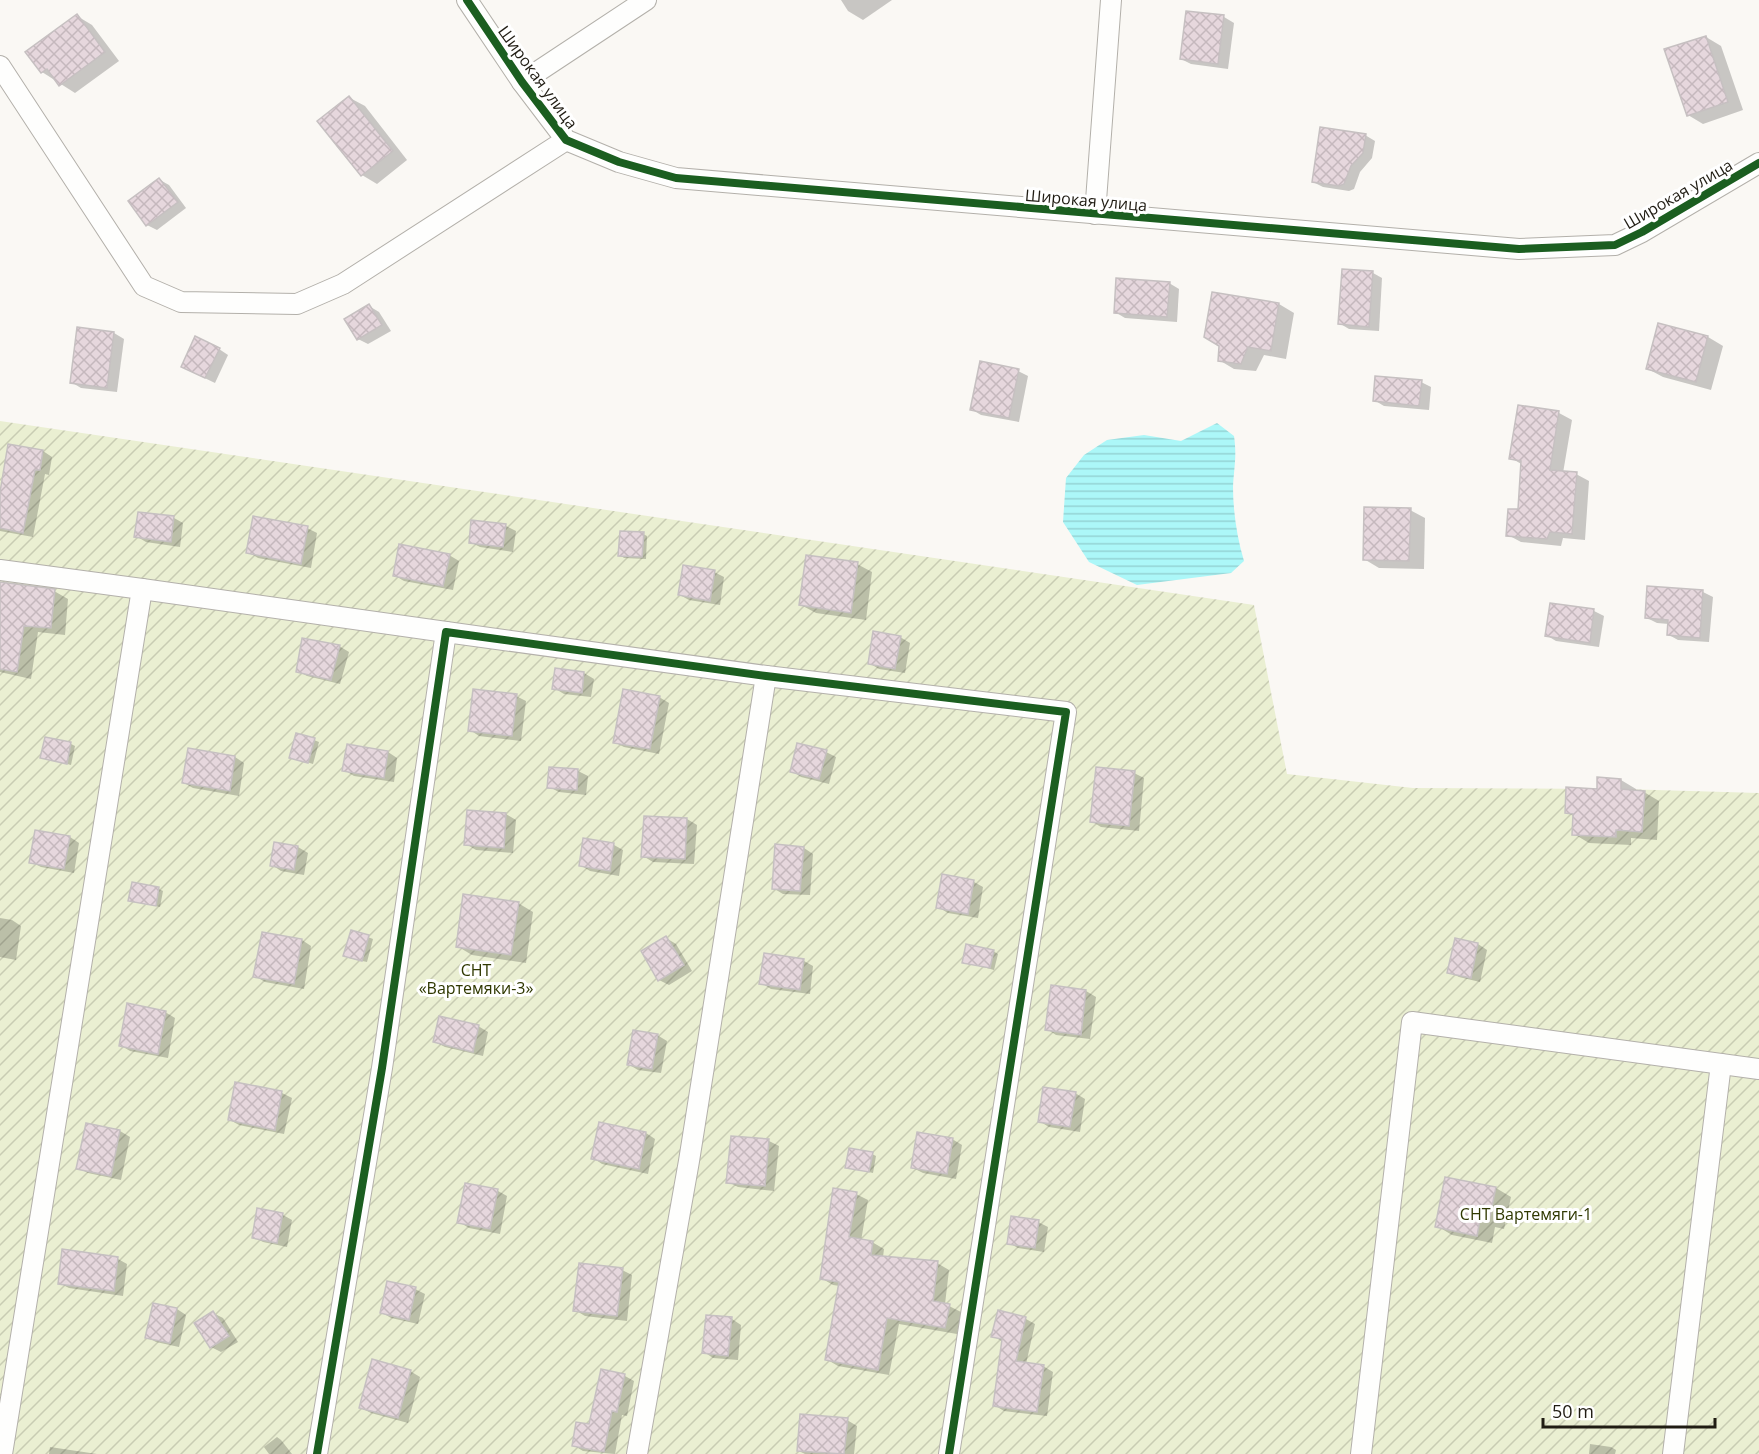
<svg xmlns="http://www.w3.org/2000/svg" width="1759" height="1454" font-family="'Open Sans',sans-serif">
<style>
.garden{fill:url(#garden-furrows)}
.water{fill:url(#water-rules)}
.shadow{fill:#0003}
.building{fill:url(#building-cross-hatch);stroke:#c6c0c1;stroke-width:1.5}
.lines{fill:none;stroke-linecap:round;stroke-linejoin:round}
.street-casing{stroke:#b3b0aa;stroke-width:22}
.street{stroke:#fefefd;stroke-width:20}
.cycleway-casing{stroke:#fff;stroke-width:11}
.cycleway{stroke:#1b5e20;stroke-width:8}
.labels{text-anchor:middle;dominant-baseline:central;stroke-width:6;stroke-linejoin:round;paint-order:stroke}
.street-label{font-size:16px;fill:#201c13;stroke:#fff}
.park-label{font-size:16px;fill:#2f3800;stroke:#fff}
</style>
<defs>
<pattern id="garden-furrows" width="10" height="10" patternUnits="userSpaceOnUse" patternTransform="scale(1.5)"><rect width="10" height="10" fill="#eaefd2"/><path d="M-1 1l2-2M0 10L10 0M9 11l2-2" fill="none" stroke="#c8ccb3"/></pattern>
<pattern id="water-rules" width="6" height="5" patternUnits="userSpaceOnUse" patternTransform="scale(1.5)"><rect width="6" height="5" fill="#acf7f8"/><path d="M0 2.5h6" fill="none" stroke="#94d3d4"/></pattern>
<pattern id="building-cross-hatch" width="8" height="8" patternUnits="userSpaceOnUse" patternTransform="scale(1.5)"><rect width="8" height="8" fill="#e6d7dd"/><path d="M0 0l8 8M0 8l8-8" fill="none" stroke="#c5b8bd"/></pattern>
</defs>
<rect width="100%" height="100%" fill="#faf8f4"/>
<!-- garden -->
<path class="garden" d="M0,421L1254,605L1287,774L1413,788L1621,789L1759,793V1454H0Z"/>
<!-- water -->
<path class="water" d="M1217,423L1234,436C1237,456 1234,468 1233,487C1233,511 1237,538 1244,561L1231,573L1137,585L1089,562L1063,522L1066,478L1084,455L1107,440L1144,435L1181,441Z"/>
<!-- shadow -->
<g class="shadow">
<path d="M841,0H892L863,20L848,11Z"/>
<path d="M1187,12L1224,17L1234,23L1228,69L1191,64L1181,59Z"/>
<path d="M77,16L92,25L119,61L75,93L42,72Z"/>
<path d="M1706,37L1721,46L1743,110L1703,124L1688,115Z"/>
<path d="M350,98L365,106L407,160L377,184L362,175Z"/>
<path d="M1365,135L1375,141L1372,158L1360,172L1354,189L1349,191L1323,187L1313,182Z"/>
<path d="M160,180L169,185L186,208L157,230L147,225Z"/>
<path d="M1373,273L1382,278L1379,331L1349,329L1339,323Z"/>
<path d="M1169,283L1179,289L1177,322L1125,318L1115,312Z"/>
<path d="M1279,304L1294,313L1286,359L1264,355L1256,371L1234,369L1219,360Z"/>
<path d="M369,306L379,312L391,331L368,344L358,339Z"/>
<path d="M1660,325L1708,337L1723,346L1711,390L1663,377L1648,369Z"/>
<path d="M78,328L114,333L124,339L117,392L81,388L71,382Z"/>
<path d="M219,349L228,355L215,383L192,372Z"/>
<path d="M1018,371L1028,376L1019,422L981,415L971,409Z"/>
<path d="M1421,382L1431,387L1429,410L1384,406L1374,400Z"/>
<path d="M1559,413L1572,420L1563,473L1576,474L1589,481L1585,540L1563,538L1561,546L1521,542L1508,535L1519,511L1523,465L1511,458Z"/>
<path d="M43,451L52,457L49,475L45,474L33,537L0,531V490Z"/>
<path d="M1410,510L1425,518L1424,569L1379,568L1364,559Z"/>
<path d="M174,518L183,523L180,547L146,542L136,536Z"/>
<path d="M473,521L506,526L516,531L513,552L480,547L470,542Z"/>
<path d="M307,528L317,533L311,568L258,558L248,552Z"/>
<path d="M643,534L647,536L646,559L624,558L620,555Z"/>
<path d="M449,555L459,561L453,590L404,581L394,575Z"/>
<path d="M857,564L872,572L866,620L816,613L801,605Z"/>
<path d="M714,572L724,577L720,605L689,600L680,595Z"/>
<path d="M0,583L54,591L68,599L65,635L38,632L31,679L0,672Z"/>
<path d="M1703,592L1713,597L1709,642L1678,640L1669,635V624L1657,623L1647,618Z"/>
<path d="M1551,604L1594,611L1604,616L1599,647L1556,641L1546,635Z"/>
<path d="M900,637L910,643L905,673L879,669L869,663Z"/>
<path d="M339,646L349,652L340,684L307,676L298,671Z"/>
<path d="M584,673L594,679L591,697L564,694L554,688Z"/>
<path d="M516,696L526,701L521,741L479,736L470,730Z"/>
<path d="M659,697L669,703L659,754L624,747L614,742Z"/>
<path d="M314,740L319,742L313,764L291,757Z"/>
<path d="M71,744L75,746L71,765L42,757Z"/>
<path d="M388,752L397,758L394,782L354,776L344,770Z"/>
<path d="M826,752L836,757L829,784L801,777L792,771Z"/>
<path d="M235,757L244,763L239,796L193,788L184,783Z"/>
<path d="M578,771L588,776L586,795L559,792L549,787Z"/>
<path d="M1134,773L1144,778L1139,831L1101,827L1091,821Z"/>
<path d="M1621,780L1636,789V792H1644L1659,801L1657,840L1631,838V845L1589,843L1574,834L1575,817L1566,812L1598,790Z"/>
<path d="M506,814L516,820L513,853L476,850L466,844Z"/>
<path d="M687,819L697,825L694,864L653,862L643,856Z"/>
<path d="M70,837L79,843L74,873L41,867L31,862Z"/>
<path d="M614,845L623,850L619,876L590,871L580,865Z"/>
<path d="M298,847L308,853L304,875L281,871L272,865Z"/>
<path d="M804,848L813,854L810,895L783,894L773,888Z"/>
<path d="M974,882L983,887L978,918L948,913L938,907Z"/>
<path d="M159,889L163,891L160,907L130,900Z"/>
<path d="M518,903L533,912L526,963L472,955L457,946Z"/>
<path d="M0,918L12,920L21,926L16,960L0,957Z"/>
<path d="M352,931L373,939L367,962L349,958Z"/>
<path d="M666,938L676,944L692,971L669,985L659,980Z"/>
<path d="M302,940L311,946L304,989L265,982L255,976Z"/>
<path d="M1478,944L1487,950L1480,982L1459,977L1449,972Z"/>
<path d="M993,951L998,954L994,970L964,962Z"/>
<path d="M804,961L813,966L810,994L771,989L761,983Z"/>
<path d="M1052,987L1086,991L1096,997L1090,1039L1056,1035L1047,1029Z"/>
<path d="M165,1012L175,1018L168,1058L130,1051L120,1045Z"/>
<path d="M478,1026L488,1032L483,1056L445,1047L435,1042Z"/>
<path d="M657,1035L667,1041L661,1073L638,1070L628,1064Z"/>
<path d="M237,1084L282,1093L292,1098L284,1134L239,1125L230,1120Z"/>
<path d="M1075,1093L1085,1099L1080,1132L1049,1127L1039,1121Z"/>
<path d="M87,1124L120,1131L130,1137L121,1180L88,1173L78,1168Z"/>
<path d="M646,1133L655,1139L648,1174L602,1164L593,1158Z"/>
<path d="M952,1139L962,1145L956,1179L923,1173L913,1168Z"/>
<path d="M769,1141L779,1146L774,1191L738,1187L728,1182Z"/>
<path d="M872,1154L876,1156L873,1173L847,1167Z"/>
<path d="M1447,1179L1496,1188L1511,1197L1504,1229L1495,1227L1492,1243L1452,1235L1437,1226Z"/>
<path d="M498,1191L507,1196L500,1234L469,1228L459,1222Z"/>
<path d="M856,1194L868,1200L861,1241L872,1242L884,1249L883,1257L937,1263L949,1270L945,1304L961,1312L957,1334L899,1324L889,1375L838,1366L826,1359L840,1286L833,1285L821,1278Z"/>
<path d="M259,1210L283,1215L292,1220L287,1247L263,1242L254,1237Z"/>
<path d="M1038,1222L1048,1227L1044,1252L1018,1248L1009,1243Z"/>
<path d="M118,1259L127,1264L123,1296L69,1288L59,1283Z"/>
<path d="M622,1270L632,1275L627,1321L585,1316L575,1310Z"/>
<path d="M415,1289L425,1294L418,1324L391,1318L381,1312Z"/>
<path d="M177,1309L186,1315L179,1347L156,1342L147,1337Z"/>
<path d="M999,1312L1026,1319L1035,1324L1026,1364L1043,1366L1053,1372L1047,1416L1004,1411L994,1405L1003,1342L993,1336Z"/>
<path d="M213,1313L223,1318L238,1342L221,1352L211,1347Z"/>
<path d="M732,1319L741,1325L738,1360L713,1358L704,1352Z"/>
<path d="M410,1371L420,1377L408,1423L371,1413L361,1408Z"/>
<path d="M602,1371L625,1376L634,1381L627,1416L622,1415L615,1454L583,1451L573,1445L590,1426Z"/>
<path d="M847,1420L857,1426L854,1454H805L799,1451Z"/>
<path d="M277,1437L281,1440L292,1454H269L264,1447Z"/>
<path d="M1590,1444L1611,1447L1616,1450L1615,1454H1589Z"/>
<path d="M50,1447L97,1454H49Z"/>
</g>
<!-- building -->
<g class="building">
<path d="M1186,11L1224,15L1218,64L1180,59Z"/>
<path d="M77,14L105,52L59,86L47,69L41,73L25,52Z"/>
<path d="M1706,36L1728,102L1687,116L1664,49Z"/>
<path d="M349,96L393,151L361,176L317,121Z"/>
<path d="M1320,127L1366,134L1363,153L1351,166L1344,184L1339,186L1312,182Z"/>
<path d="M159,178L178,202L146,226L128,201Z"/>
<path d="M1342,269L1373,271L1369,327L1338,324Z"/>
<path d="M1116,278L1170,282L1167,317L1114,313Z"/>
<path d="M1212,292L1279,303L1271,351L1248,347L1241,364L1218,361L1219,346L1204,337Z"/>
<path d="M369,304L382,325L357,340L344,319Z"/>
<path d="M1658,323L1708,336L1696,382L1646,369Z"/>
<path d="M77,327L114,332L107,388L70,383Z"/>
<path d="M195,336L220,348L205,378L181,367Z"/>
<path d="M980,361L1019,369L1009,418L970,410Z"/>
<path d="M1375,376L1422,380L1419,406L1373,401Z"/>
<path d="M1518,405L1559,411L1550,470L1577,472L1572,534L1550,532L1547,539L1506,536L1508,509H1518L1521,461L1509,459Z"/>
<path d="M8,444L43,450L40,470H35L23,533L0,528V492Z"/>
<path d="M1364,507L1411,508L1409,561L1363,560Z"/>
<path d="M138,512L174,516L171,542L134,537Z"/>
<path d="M253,516L308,526L301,564L246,553Z"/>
<path d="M471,520L506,524L503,547L469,543Z"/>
<path d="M620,531L644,532L642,557L618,556Z"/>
<path d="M399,544L450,554L443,586L393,576Z"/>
<path d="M806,555L858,562L851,613L799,605Z"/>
<path d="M683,565L715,570L710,601L678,595Z"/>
<path d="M0,582L55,589L51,628L24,626L17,672L0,669Z"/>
<path d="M1647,586L1703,590L1700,638L1667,635L1668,620L1645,618Z"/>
<path d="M1550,603L1594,609L1590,643L1545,636Z"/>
<path d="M873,631L901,636L895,669L868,664Z"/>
<path d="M302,638L340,645L331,680L296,672Z"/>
<path d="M555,668L584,672L582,693L552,689Z"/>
<path d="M473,689L517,694L512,736L468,731Z"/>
<path d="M623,689L660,696L650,749L613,743Z"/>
<path d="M296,733L315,738L308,763L289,758Z"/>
<path d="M45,737L71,742L67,764L40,758Z"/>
<path d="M797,743L827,750L819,779L790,772Z"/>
<path d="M347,744L388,751L384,778L342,771Z"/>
<path d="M188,748L235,756L230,791L182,783Z"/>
<path d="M549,767L578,769L577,790L547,788Z"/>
<path d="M1096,767L1135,771L1129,826L1090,822Z"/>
<path d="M1597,777L1621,779V789L1645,791L1642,832L1616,830V837L1572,835L1573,814L1565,813L1566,787L1597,789Z"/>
<path d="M467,810L506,813L504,848L464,845Z"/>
<path d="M644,816L687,818L685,859L641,857Z"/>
<path d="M35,830L70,836L64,869L29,863Z"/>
<path d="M583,838L614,843L610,871L579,866Z"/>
<path d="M274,842L298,846L294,870L270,866Z"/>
<path d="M775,844L804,847L800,891L772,889Z"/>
<path d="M942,874L974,880L968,914L936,908Z"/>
<path d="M132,882L159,887L156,906L128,901Z"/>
<path d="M463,894L519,902L511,955L456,947Z"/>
<path d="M351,930L369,935L362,961L343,956Z"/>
<path d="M262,932L302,939L294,984L253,977Z"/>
<path d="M666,936L684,965L658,981L641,951Z"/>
<path d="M1455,938L1478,943L1471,978L1447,973Z"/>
<path d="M966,944L994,950L990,968L962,963Z"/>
<path d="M764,953L804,959L800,990L759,984Z"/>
<path d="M1051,985L1086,990L1081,1035L1045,1030Z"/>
<path d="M127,1003L166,1011L158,1054L119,1046Z"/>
<path d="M439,1016L479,1025L473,1052L433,1042Z"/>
<path d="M633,1030L658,1034L652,1069L627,1065Z"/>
<path d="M235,1082L282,1091L275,1130L228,1120Z"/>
<path d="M1043,1087L1076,1092L1070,1127L1038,1122Z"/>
<path d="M599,1122L646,1132L639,1169L591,1159Z"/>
<path d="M86,1123L120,1130L111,1176L76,1169Z"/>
<path d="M917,1132L953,1138L947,1174L911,1168Z"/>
<path d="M731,1136L769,1139L765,1186L726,1183Z"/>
<path d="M849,1148L873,1152L869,1172L845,1168Z"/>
<path d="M1445,1177L1496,1187L1489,1221L1480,1219L1477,1236L1435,1227Z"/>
<path d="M465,1183L498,1189L490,1229L457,1223Z"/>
<path d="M833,1188L857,1192L849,1237L873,1241L871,1255L938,1261L933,1301L950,1304L945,1328L887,1318L878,1370L825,1360L839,1282L820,1279Z"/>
<path d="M257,1208L283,1213L277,1243L252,1238Z"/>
<path d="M1011,1216L1039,1220L1035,1248L1007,1244Z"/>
<path d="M62,1249L118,1257L114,1291L58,1284Z"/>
<path d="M579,1263L623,1268L617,1316L573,1311Z"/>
<path d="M387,1281L416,1287L409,1320L380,1313Z"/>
<path d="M153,1303L177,1308L170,1343L145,1338Z"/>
<path d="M998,1310L1026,1317L1016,1361L1044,1365L1037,1412L993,1406L1002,1339L991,1337Z"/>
<path d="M213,1311L229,1336L210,1348L194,1323Z"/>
<path d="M706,1315L732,1317L728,1356L702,1353Z"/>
<path d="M372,1359L411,1370L398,1418L359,1408Z"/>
<path d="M601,1369L625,1374L617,1412L612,1411L604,1452L572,1446L576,1422L589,1424Z"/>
<path d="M800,1414L848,1418L844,1454L797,1451Z"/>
</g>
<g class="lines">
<!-- street casing -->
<g class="street-casing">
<g id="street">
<path d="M467,0L522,82L566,140L619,162L676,178L1519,249L1615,245L1642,232L1759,163"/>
<path d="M0,66L144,286L181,302L297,304L343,284L566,140"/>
<path d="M522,82L646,0"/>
<path d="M1095,214L1111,0"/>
<path d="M0,570L142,589L2,1454"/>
<path d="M142,589L446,632"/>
<path d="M317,1454L382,1068L446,632L766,676L1066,712L949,1454"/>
<path d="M637,1454L689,1161L766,676"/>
<path d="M1361,1454L1412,1022L1759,1069"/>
<path d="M1673,1454L1721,1064"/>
</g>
</g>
<!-- street -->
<use href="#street" class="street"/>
<!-- cycleway casing -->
<g class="cycleway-casing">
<g id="cycleway">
<path d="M467,0L522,82L566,140L619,162L676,178L1519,249L1615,245L1642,232L1759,163"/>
<path d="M317,1454L382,1068L446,632L766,676L1066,712L949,1454"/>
</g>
</g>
<!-- cycleway -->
<use href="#cycleway" class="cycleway"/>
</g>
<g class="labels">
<!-- street labels -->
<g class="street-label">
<text transform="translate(538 77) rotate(54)">Широкая улица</text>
<text transform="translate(1678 194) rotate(-30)">Широкая улица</text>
<text transform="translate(1086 200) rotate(5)">Широкая улица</text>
</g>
<!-- park labels -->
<g class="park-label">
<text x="476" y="970">СНТ<tspan x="476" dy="18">«Вартемяки-3»</tspan></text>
<text x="1526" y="1214">СНТ Вартемяги-1</text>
</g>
</g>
<!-- scale -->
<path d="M1543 1418v9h172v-9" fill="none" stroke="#201c13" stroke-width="3"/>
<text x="1552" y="1418" font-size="18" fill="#201c13" stroke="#ffffff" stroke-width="4.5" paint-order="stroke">50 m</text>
</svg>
